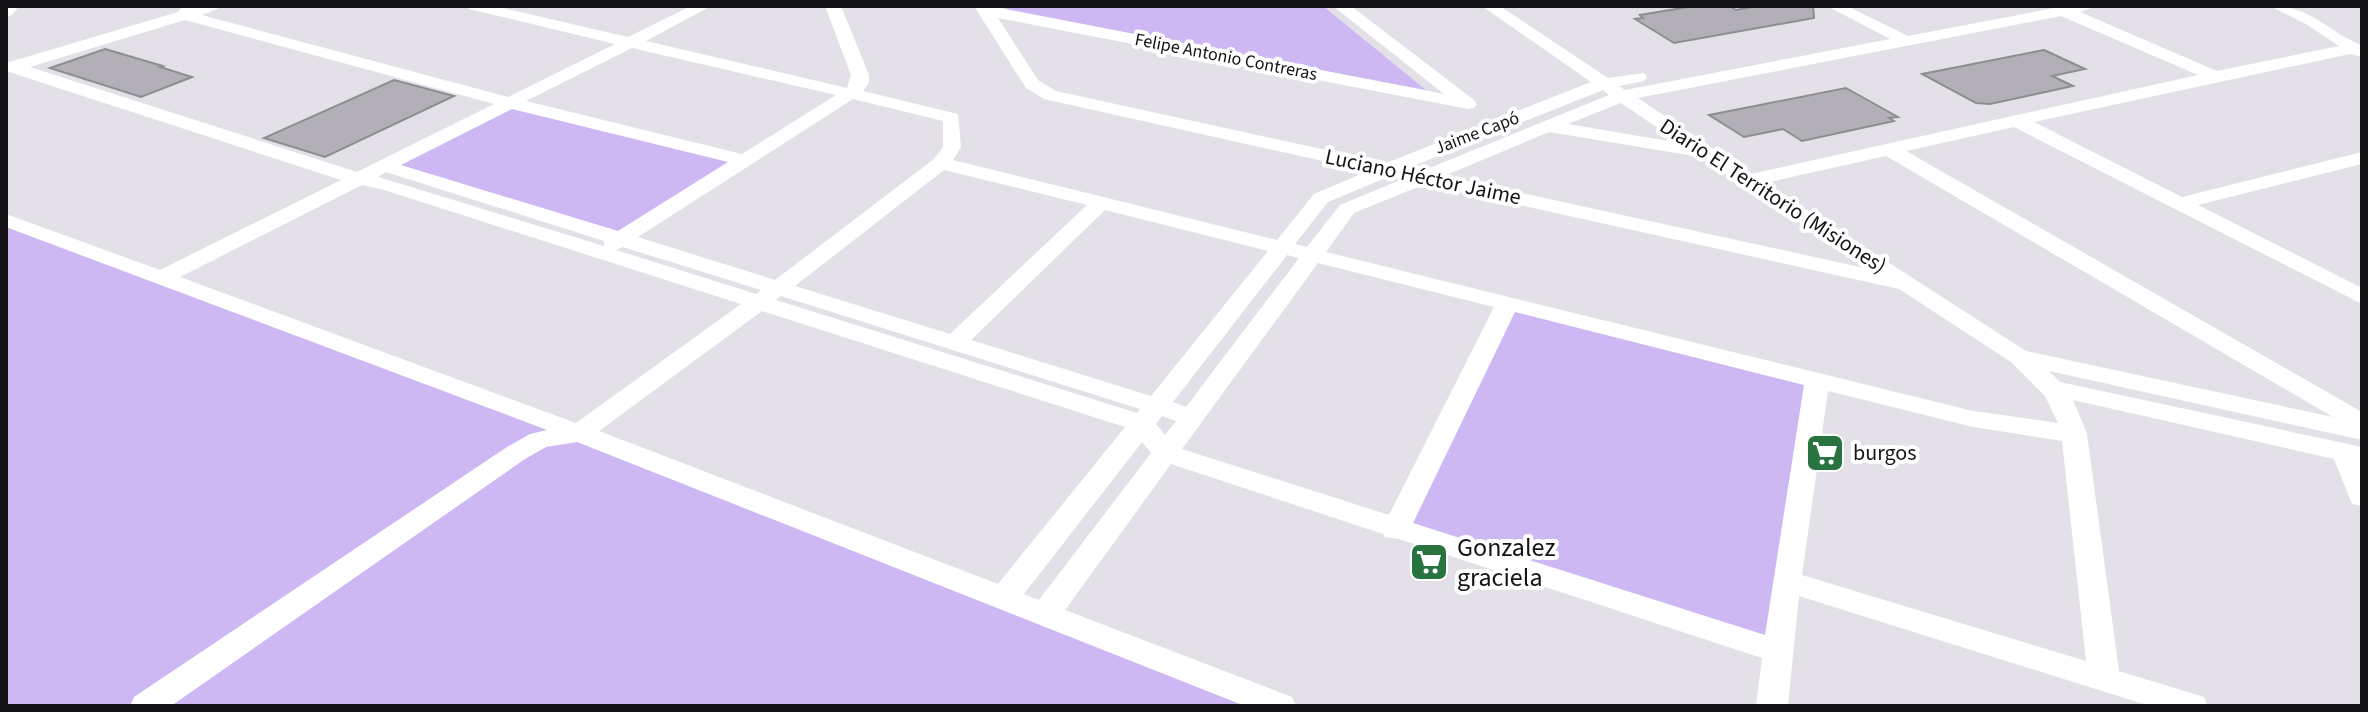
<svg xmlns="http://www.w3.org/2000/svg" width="2368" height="712" font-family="'Source Sans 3',sans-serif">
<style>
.green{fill:#ceb8f3}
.building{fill:#b2b0b6;stroke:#8f8d93;stroke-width:2}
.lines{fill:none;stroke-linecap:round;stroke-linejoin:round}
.street{fill:#fff;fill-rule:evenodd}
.labels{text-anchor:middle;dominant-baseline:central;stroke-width:8;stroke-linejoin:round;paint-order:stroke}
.far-street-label{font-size:18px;fill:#141315;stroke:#fff}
.street-label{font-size:22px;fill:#141315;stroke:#fff}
.poi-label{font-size:22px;fill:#141315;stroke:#fff;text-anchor:start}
.near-poi-label{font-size:26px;fill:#141315;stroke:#fff;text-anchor:start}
</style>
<rect width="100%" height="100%" fill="#e3e1e7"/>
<!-- green -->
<g class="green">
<path d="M1005,6H1323L1426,90L1007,10Z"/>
<path d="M518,100L746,161L620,239L387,166Z"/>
<path d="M6,221L1276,706H6Z"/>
<path d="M1508,306L1814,381L1778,650L1395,530Z"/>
</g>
<!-- building -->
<g class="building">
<path d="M1694,6H1729L1736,10L1757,6H1813L1814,18L1674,43L1635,19L1643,18L1640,15Z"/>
<path d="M105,49L163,66L160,67L192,77L141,97L50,68Z"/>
<path d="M2044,50L2085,69L2052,76L2073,86L1990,104L1976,103L1922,74Z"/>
<path d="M394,80L454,96L325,157L264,138Z"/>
<path d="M1846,88L1898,117L1889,118L1894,121L1802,141L1783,129L1744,137L1709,115Z"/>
</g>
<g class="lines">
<!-- street -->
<g class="street">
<path d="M6,6H19L12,15L6,17Z"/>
<path d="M182,6H224L202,15L508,97L615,44L469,9L466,6H494L628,37L691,6H711L646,41L847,88L851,75L825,6H841L869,75V83L863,91L958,114L961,147L953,160L1277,240L1314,194L1368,171L1044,99L1026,88L974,6H990L1444,94L1333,6H1351L1474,100L1477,104L1474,108L1468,109L998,18L1038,80L1056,91L1386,163L1591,82L1482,6H1500L1608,78L1644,73L1647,77L1644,81L1619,86L1625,90L1890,39L1827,6H1847L1908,36L2065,6H2097L2080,12L2217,71L2339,46L2306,24L2270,6C2312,6 2326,31 2361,45L2362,57L2350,54L2034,122L2182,197L2362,152V164L2198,205L2362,288V304L2014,127L1906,151L2362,412V440L2049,371L2060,382L2362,447V506L2352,504L2334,459L2073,400L2087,434L2119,671L2204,697L2208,706H2150L1799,596L1788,706H1756L1762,658L1399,539L1385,537L1383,534L1171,464L1065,610L1292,697L1296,706H1245L577,442L546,447L525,459L171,706H130L134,697L507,447L530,434L547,430L6,227V214L160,270L341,180L6,71V63L178,12ZM2061,16L2198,75L1751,174L1638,98ZM185,20L494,104L357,172L30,67ZM632,48L836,95L742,154L526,101ZM1603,90L1609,95L1422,171L1408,168ZM853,99L943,121V147L934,159L775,280L638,237ZM1621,103L1680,143L1568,124ZM512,109L728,162L618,231L401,165ZM1549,132L1700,157L1869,269L1444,176ZM1886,156L2333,417L2026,351L1765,183ZM944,170L1087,205L950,334L795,286ZM386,172L604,241V246L378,177ZM1390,176L1403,179L1340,205L1307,247L1295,244L1328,202ZM1425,184L1899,289L2011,362L2045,396L2058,423L1973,411L1326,252L1354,213ZM362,185L384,190L741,304L576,423L180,277ZM1105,210L1268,251L1151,396L971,340ZM623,247L761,290L756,294L616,250ZM1287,255L1299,258L1186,407L1173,402ZM1318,263L1494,307L1389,515L1182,449ZM781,296L1140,409L1137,413L776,300ZM762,311L1125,427L998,584L599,431ZM1515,312L1804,385L1765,635L1413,523ZM1828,391L1973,427L2062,441L2086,661L1802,575ZM1162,416L1176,421L1165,435L1156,424ZM1142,442L1151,453L1039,600L1024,594Z"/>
</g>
</g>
<!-- icons -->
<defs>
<g id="supermarket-square" transform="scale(2)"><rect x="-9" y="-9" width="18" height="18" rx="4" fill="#297341" stroke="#fff"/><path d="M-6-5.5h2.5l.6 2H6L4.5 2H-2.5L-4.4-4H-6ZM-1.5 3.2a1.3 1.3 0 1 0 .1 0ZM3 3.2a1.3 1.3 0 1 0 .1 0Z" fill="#fff"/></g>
</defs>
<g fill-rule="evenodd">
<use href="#supermarket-square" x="1825" y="453"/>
<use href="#supermarket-square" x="1429" y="562"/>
</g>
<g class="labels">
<!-- far-street labels -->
<g class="far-street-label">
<text transform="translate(1226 57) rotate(11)">Felipe Antonio Contreras</text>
<text transform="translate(1477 133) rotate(-21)">Jaime Capó</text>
</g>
<!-- street labels -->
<g class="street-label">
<text transform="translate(1423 177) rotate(12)">Luciano Héctor Jaime</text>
<text transform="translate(1773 196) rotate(33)">Diario El Territorio (Misiones)</text>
</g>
<!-- poi labels -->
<g class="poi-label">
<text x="1853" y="453">burgos</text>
</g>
<!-- near-poi labels -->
<g class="near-poi-label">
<text x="1457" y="547">Gonzalez<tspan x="1457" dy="30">graciela</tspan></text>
</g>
</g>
<!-- border -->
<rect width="2368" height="712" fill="none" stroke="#141315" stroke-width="16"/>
</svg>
